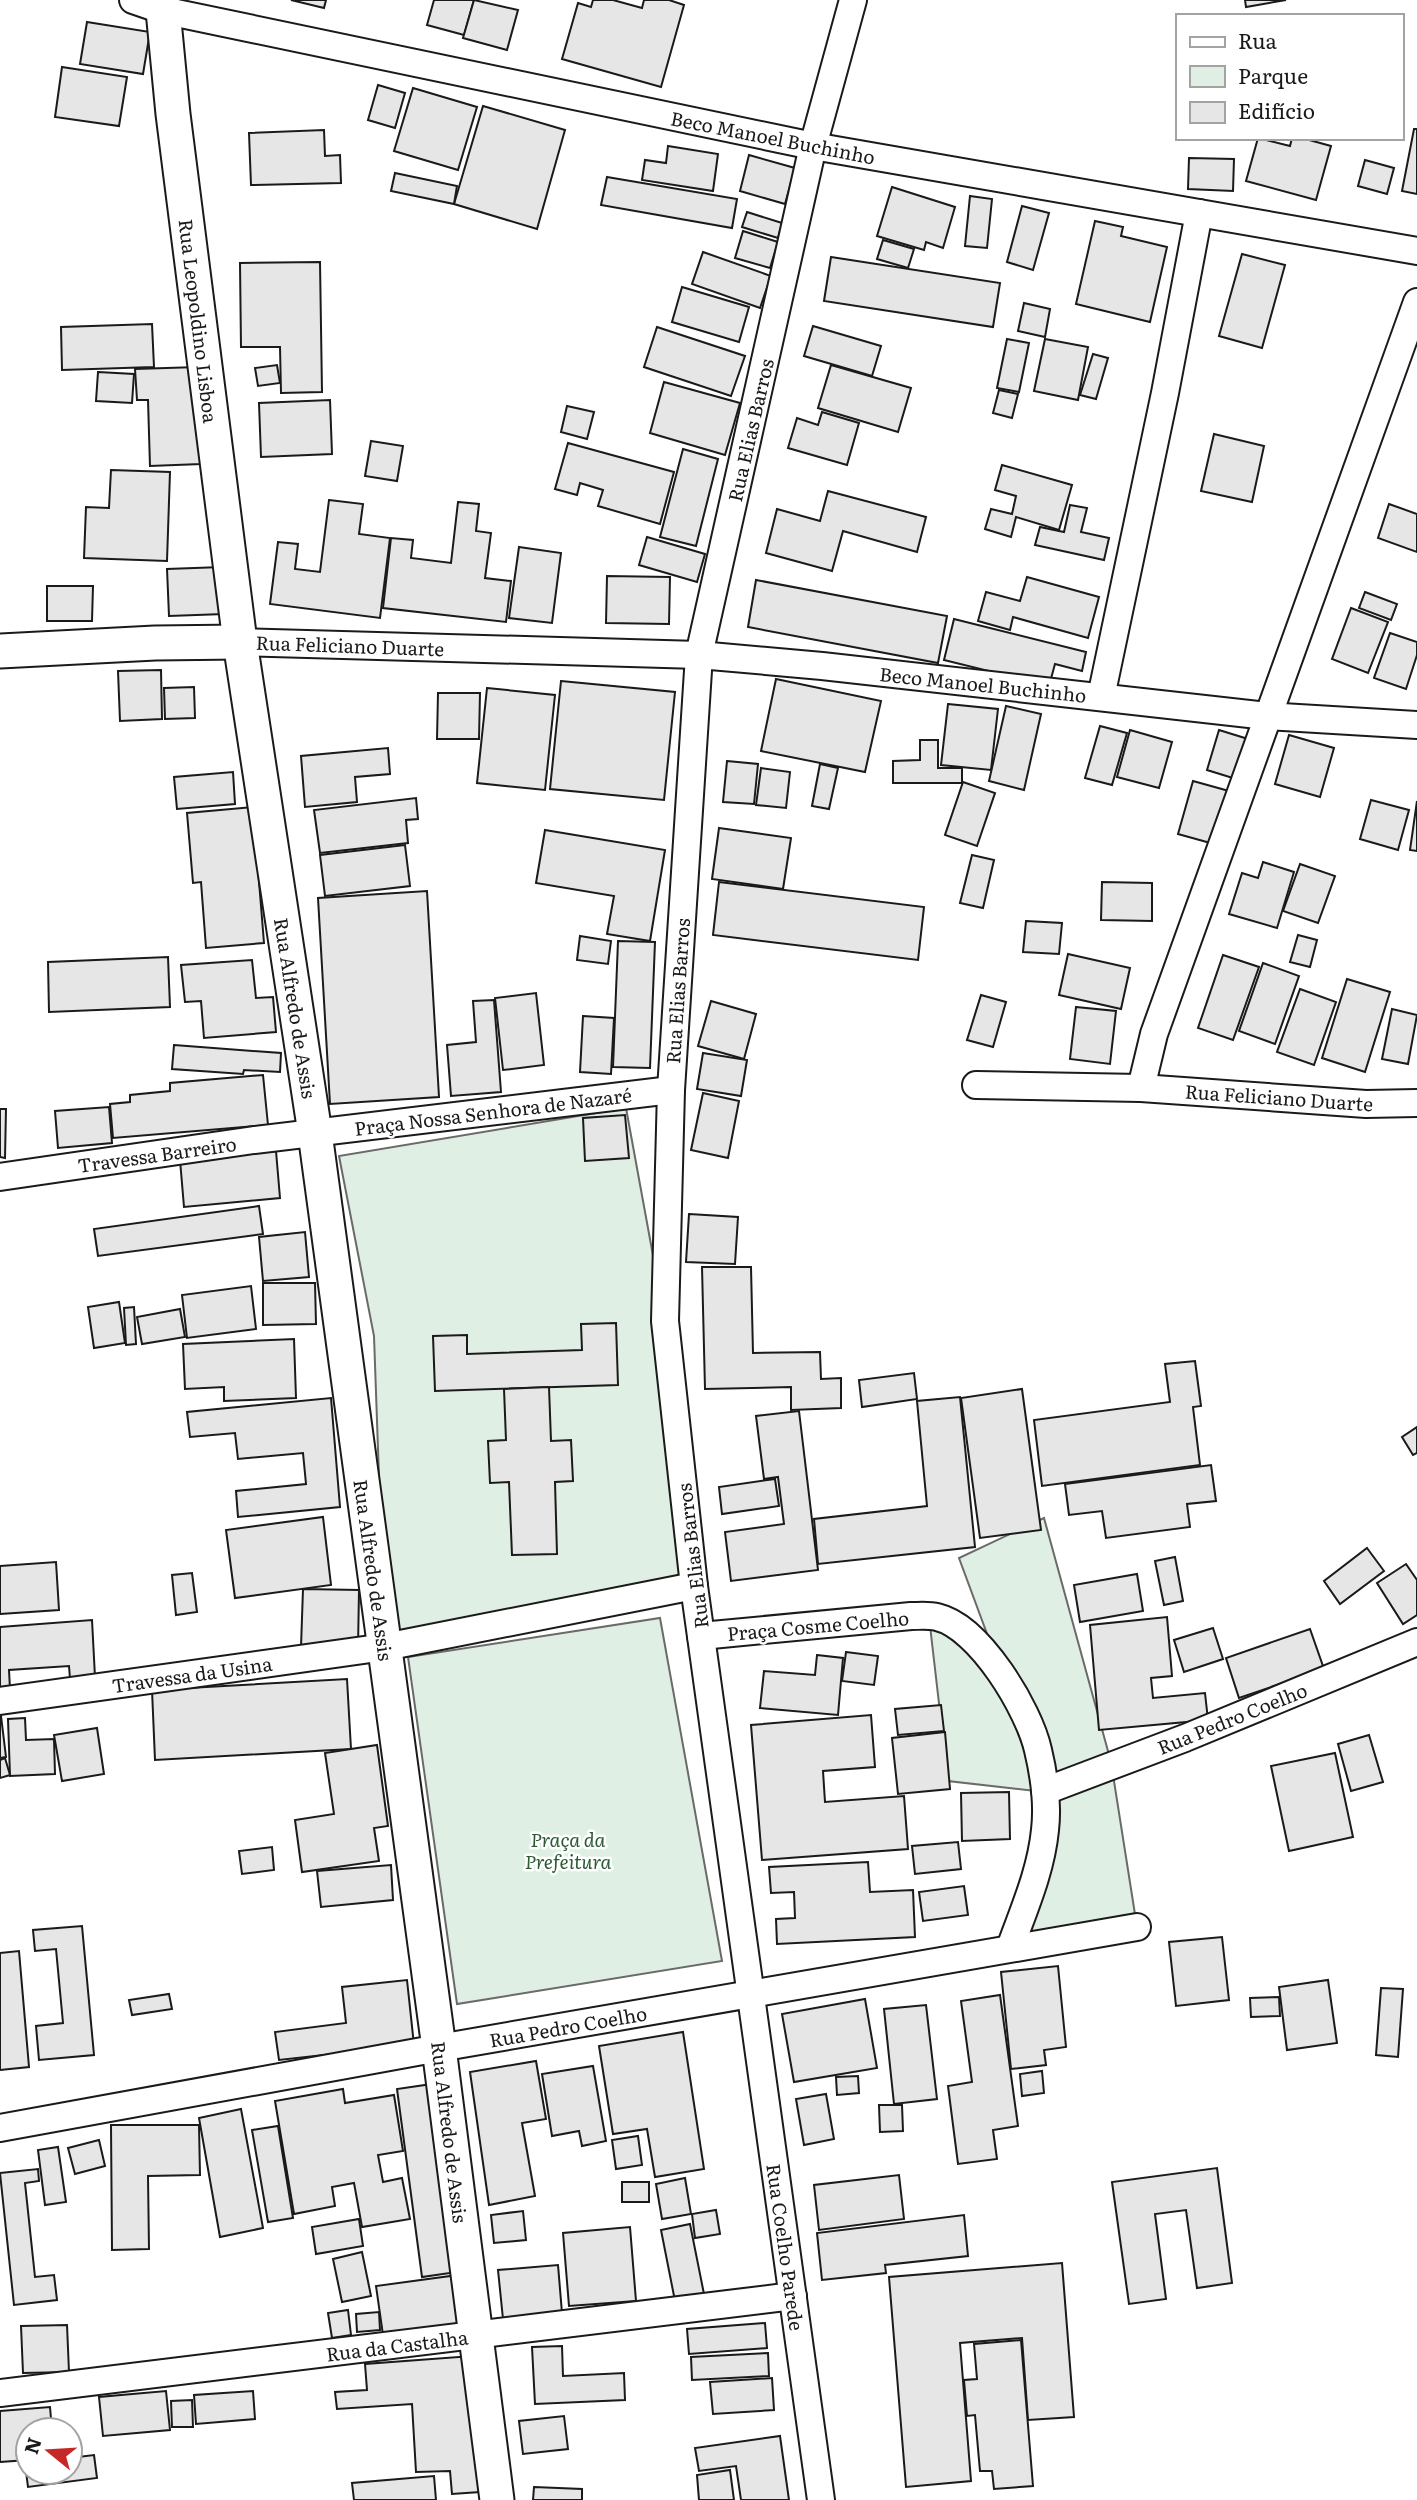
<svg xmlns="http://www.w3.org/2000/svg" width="1417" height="2500" font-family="Literata,serif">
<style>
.green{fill:#e0efe3;stroke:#6a6a6a;stroke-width:2}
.building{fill:#e6e6e6;stroke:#1a1a1a;stroke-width:2}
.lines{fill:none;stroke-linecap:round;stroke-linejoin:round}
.minor-casing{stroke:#1a1a1a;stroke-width:30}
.tertiary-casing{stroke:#1a1a1a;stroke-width:37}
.minor{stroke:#fff;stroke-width:26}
.tertiary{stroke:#fff;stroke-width:33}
.labels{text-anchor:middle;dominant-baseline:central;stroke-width:5;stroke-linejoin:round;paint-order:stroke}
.street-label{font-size:19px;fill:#1a1a1a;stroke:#fff}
.park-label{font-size:19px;font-style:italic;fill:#2b5a34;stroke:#fff}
</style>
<rect width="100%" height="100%" fill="#fff"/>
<!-- green -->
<g class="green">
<path d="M626,1108L665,1321L694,1586L385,1647L374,1336L339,1156Z"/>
<path d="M1044,1518L1111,1762L1137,1927L1010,1948L1045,1792L948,1781L929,1617L980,1646L1040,1777L959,1558Z"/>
<path d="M660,1618L722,1961L457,2004L408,1657Z"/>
</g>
<!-- building -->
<g class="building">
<path d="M291,0H326L324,8Z"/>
<path d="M434,0H474L464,35L427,25Z"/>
<path d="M474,0L518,10L507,50L463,38Z"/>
<path d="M593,0H613L642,8L644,0H669L684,5L661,87L562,59L578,3L591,7Z"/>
<path d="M1245,0H1286L1246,7Z"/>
<path d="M87,22L150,32L143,74L80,64Z"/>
<path d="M62,67L127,77L119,126L55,117Z"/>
<path d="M378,85L405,93L395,128L368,120Z"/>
<path d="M413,88L477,107L458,170L394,151Z"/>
<path d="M483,106L565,130L537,229L454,204Z"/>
<path d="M1414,129H1417V194L1402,191Z"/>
<path d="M324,130L325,156L340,155L341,183L251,185L249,133Z"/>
<path d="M1258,138L1290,146L1292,138H1302L1331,146L1316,200L1246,181Z"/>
<path d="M668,146L718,154L713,191L642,180L645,160L666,163Z"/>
<path d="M749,155L795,168L785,204L740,191Z"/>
<path d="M1189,158L1234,159L1233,191L1188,189Z"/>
<path d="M1365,160L1394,168L1387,194L1358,186Z"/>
<path d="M395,173L457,186L454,204L391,191Z"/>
<path d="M607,177L737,199L732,228L601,205Z"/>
<path d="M892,187L955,207L943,248L926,242L924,250L877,236Z"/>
<path d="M970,196L992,199L987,248L965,246Z"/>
<path d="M1022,206L1049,213L1033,270L1007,262Z"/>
<path d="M747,212L782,223L778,238L742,227Z"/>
<path d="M1095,221L1123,227L1121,236L1167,247L1150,322L1076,304Z"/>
<path d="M743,231L778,242L770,268L735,258Z"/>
<path d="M883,240L914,249L908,268L877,259Z"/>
<path d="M703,252L771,276L760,308L692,284Z"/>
<path d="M1242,254L1285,265L1262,348L1219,336Z"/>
<path d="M831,257L1000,283L993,327L824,301Z"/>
<path d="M320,262L322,392L281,393L280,347H241L240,263Z"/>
<path d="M682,287L749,307L739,342L672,322Z"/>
<path d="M1024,303L1050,309L1045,337L1018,331Z"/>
<path d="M152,324L154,367L62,370L61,327Z"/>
<path d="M813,326L881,346L872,376L804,356Z"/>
<path d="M657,327L745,356L731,396L644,367Z"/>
<path d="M1007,339L1029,343L1019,392L997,388Z"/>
<path d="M1045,339L1088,347L1078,400L1034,391Z"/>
<path d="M1093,354L1108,358L1096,399L1080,395Z"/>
<path d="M277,365L280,383L258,386L255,368Z"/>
<path d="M831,365L911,388L898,432L818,408Z"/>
<path d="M198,367L201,464L150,466L148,400H137L135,369Z"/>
<path d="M98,372L134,374L132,403L96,401Z"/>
<path d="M664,382L740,403L725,455L650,433Z"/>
<path d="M999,390L1018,394L1012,418L993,413Z"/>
<path d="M330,400L332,454L261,457L259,403Z"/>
<path d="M567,406L594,412L587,439L561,432Z"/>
<path d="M822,412L859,423L847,465L788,448L797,418L818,425Z"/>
<path d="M1214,434L1264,446L1252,502L1201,491Z"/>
<path d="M371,441L403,446L397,481L365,476Z"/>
<path d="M568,443L674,472L660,524L598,506L603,490L580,483L577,495L555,489Z"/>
<path d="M683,449L718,459L696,546L660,537Z"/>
<path d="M1002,465L1072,485L1059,530L1016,517L1011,537L985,529L991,509L1012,514L1016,496L995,490Z"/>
<path d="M111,470L170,472L167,561L84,558L86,507L109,508Z"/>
<path d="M828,491L926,517L917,552L843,531L832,571L766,553L777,509L820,521Z"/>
<path d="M329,500L363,504L359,534L390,538L380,618L270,604L278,542L298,544L295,569L320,572Z"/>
<path d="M458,502L479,504L476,531L491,533L485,578L511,581L506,622L383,608L391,538L413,540L411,558L451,563Z"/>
<path d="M1389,504L1417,514V552L1378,538Z"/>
<path d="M1070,505L1087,508L1081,532L1109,538L1104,560L1035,545L1040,527L1064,532Z"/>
<path d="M647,537L705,554L697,582L639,565Z"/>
<path d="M519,547L561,553L552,623L509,618Z"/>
<path d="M222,567L224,614L169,616L167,569Z"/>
<path d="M607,576L670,577L669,624L606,623Z"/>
<path d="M1027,577L1099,597L1088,638L1013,617L1010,630L978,621L986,592L1020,601Z"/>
<path d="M756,580L947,616L938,663L748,627Z"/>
<path d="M47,586H93L92,621H47Z"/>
<path d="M1365,592L1397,604L1391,620L1359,608Z"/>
<path d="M1351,608L1388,622L1368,673L1332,659Z"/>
<path d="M954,619L1086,652L1082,671L1055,664L1049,686L944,660Z"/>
<path d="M1390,633L1417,642V655L1406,689L1374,678Z"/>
<path d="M161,670L162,719L120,721L118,671Z"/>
<path d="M776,679L881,701L865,772L761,751Z"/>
<path d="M561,681L675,692L664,800L550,789Z"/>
<path d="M194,687L195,718L165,719L164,688Z"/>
<path d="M487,688L555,695L545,790L477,783Z"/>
<path d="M438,693H480L479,739H437Z"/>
<path d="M948,704L998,709L991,770L941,765Z"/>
<path d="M1006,706L1041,714L1024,790L989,781Z"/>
<path d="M1100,726L1127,733L1112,785L1085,778Z"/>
<path d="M1130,730L1172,742L1159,788L1117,777Z"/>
<path d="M1219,730L1248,739L1236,779L1207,770Z"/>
<path d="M1289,735L1334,748L1320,797L1275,784Z"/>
<path d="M920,740H938V768H962V783H893V761L920,760Z"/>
<path d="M388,748L390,774L355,777L357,802L305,807L301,756Z"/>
<path d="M727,761L758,764L754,804L723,802Z"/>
<path d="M820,764L838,768L829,809L812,806Z"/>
<path d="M761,768L790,772L786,808L756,805Z"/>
<path d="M233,772L235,804L177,809L174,777Z"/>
<path d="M1193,781L1229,791L1214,844L1178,834Z"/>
<path d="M963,782L995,793L977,846L945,835Z"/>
<path d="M416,798L418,819L406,820L408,843L320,853L314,810Z"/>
<path d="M1371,800L1409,810L1398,850L1360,839Z"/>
<path d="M1417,801V851L1410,850Z"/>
<path d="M253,807L264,943L206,948L201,882L193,883L187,813Z"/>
<path d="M719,828L791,838L783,889L712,879Z"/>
<path d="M545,830L665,850L650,941L607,934L614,896L536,883Z"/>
<path d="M405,845L410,886L325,896L320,855Z"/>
<path d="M972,855L994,860L983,908L960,903Z"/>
<path d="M1263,862L1294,872L1277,928L1229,914L1242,873L1258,878Z"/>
<path d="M1300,864L1335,876L1318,923L1283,911Z"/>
<path d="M719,882L924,907L918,960L713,935Z"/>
<path d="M1102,882L1152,883V921L1101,920Z"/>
<path d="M427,891L439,1097L330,1104L318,898Z"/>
<path d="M1026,921L1062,923L1059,954L1023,952Z"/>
<path d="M1298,935L1317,940L1310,967L1290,962Z"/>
<path d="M580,936L611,941L608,964L577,960Z"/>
<path d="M618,941L655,942L650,1068L613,1067Z"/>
<path d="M1068,954L1130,968L1121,1009L1059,995Z"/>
<path d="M1223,955L1259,967L1233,1040L1198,1028Z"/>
<path d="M168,957L170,1007L49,1012L48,962Z"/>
<path d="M252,960L256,998L273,997L276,1032L204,1038L201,1001L185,1002L181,965Z"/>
<path d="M1263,963L1299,976L1275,1044L1239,1031Z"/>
<path d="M1347,979L1390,992L1365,1072L1322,1058Z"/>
<path d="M1300,989L1336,1002L1314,1065L1277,1052Z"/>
<path d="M536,993L544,1065L503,1070L495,998Z"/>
<path d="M981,995L1006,1002L993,1047L967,1040Z"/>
<path d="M494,1000L501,1092L451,1096L447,1045L476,1042L473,1001Z"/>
<path d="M711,1001L756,1014L744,1059L698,1046Z"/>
<path d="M1076,1007L1116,1011L1110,1064L1070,1059Z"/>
<path d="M1392,1009L1417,1015L1408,1064L1382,1059Z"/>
<path d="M583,1016L614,1018L611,1074L580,1072Z"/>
<path d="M174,1045L281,1053L280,1072L244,1070L243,1074L172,1069Z"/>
<path d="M703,1053L747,1060L741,1096L697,1089Z"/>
<path d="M263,1075L268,1125L113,1138L110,1104L130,1102V1095L170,1091V1083Z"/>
<path d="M703,1093L739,1101L728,1158L691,1150Z"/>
<path d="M109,1107L112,1143L58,1148L55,1111Z"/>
<path d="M0,1109H6L5,1158L0,1157Z"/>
<path d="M625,1115L629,1158L585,1161L583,1118Z"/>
<path d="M276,1151L280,1198L184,1207L180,1160Z"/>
<path d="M259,1206L263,1234L98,1256L94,1229Z"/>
<path d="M689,1214L738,1217L735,1264L686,1262Z"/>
<path d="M305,1232L309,1277L263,1281L259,1237Z"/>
<path d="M702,1267H751L753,1353L820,1352L821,1379L841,1378V1408L791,1410V1387L705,1389Z"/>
<path d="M263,1283H315L316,1324L263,1325Z"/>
<path d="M251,1286L256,1329L187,1338L182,1295Z"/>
<path d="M119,1302L125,1343L94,1348L88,1307Z"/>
<path d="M134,1307L136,1344L126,1345L124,1308Z"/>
<path d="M180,1309L185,1337L142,1344L137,1317Z"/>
<path d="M616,1323L618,1385L435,1391L433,1336L467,1335V1354L582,1350L581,1324Z"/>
<path d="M294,1339L296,1398L224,1401V1387L185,1389L183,1344Z"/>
<path d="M1195,1361L1201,1406L1193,1407L1200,1465L1042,1486L1034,1420L1170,1402L1165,1364Z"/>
<path d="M914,1373L917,1399L862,1407L859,1380Z"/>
<path d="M549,1387L551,1441L571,1440L573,1481L555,1482L557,1554L512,1555L509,1482L490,1483L488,1441L506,1440L504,1389Z"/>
<path d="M1022,1389L1041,1530L980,1538L961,1398Z"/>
<path d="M960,1397L975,1547L818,1564L814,1519L927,1506L917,1401Z"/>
<path d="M331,1398L340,1507L238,1517L236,1491L306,1484L303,1453L238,1459L235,1433L190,1437L187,1412Z"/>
<path d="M799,1411L818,1570L731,1581L725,1532L784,1524L778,1477L764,1479L756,1416Z"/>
<path d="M1417,1427V1453L1413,1455L1402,1437Z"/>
<path d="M1211,1465L1216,1501L1187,1504L1190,1527L1106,1538L1102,1511L1069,1515L1065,1484Z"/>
<path d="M775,1479L779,1506L722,1514L719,1487Z"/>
<path d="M323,1517L331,1585L235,1598L226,1530Z"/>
<path d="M1367,1548L1384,1571L1340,1604L1324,1581Z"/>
<path d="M1175,1557L1183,1601L1164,1605L1155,1561Z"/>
<path d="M56,1562L59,1610L0,1614V1566Z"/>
<path d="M1406,1564L1417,1580V1615L1403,1624L1377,1583Z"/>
<path d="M192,1573L197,1612L176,1615L172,1575Z"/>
<path d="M1137,1574L1143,1611L1080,1622L1074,1585Z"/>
<path d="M303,1589L359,1590L358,1649L301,1647Z"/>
<path d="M1167,1617L1172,1676L1151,1678L1153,1698L1205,1693L1208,1720L1099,1730L1090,1625Z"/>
<path d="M92,1620L95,1677L70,1679L69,1666L9,1670L10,1689L0,1690V1627Z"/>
<path d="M1213,1628L1223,1659L1184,1672L1174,1640Z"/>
<path d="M1310,1629L1324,1669L1239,1698L1226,1658Z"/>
<path d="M846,1652L878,1656L874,1685L842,1681Z"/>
<path d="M817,1655L843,1658L838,1715L760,1708L764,1671L815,1675Z"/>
<path d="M347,1679L351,1749L155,1760L152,1690Z"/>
<path d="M941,1705L944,1731L898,1735L895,1709Z"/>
<path d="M871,1715L875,1767L823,1771L825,1802L904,1796L908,1849L762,1860L751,1725Z"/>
<path d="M1,1716L6,1757L0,1758V1717Z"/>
<path d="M25,1718L26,1740L54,1739L55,1774L10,1776L8,1719Z"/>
<path d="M97,1728L104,1774L62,1781L54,1735Z"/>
<path d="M945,1732L950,1789L898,1794L892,1738Z"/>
<path d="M1369,1735L1383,1782L1351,1791L1338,1744Z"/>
<path d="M377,1745L388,1826L374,1828L379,1861L302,1872L295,1820L334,1814L325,1753Z"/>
<path d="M1335,1753L1353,1837L1289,1851L1271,1766Z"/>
<path d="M5,1758L10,1775L0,1778V1760Z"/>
<path d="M1009,1792L1010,1839L962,1841L961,1793Z"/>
<path d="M958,1842L961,1869L915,1874L912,1846Z"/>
<path d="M272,1847L274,1870L242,1874L239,1851Z"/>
<path d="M868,1862L870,1892L913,1890L915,1937L777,1944L776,1919L795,1918L794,1892L771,1893L769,1867Z"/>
<path d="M391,1865L393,1900L321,1907L317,1871Z"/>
<path d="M964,1886L968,1915L923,1921L919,1892Z"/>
<path d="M82,1926L94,2055L39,2060L36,2026L63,2023L56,1949L35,1951L33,1930Z"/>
<path d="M1222,1937L1229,2000L1176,2006L1169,1942Z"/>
<path d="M19,1951L29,2067L0,2070V1953Z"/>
<path d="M1058,1966L1066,2047L1044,2050L1046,2065L1011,2069L1001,1972Z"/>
<path d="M407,1980L414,2045L279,2060L275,2032L346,2023L342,1987Z"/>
<path d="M1328,1980L1337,2043L1287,2050L1279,1987Z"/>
<path d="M1381,1988L1403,1989L1398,2057L1376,2055Z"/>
<path d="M169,1994L172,2009L132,2015L129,2000Z"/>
<path d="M1000,1995L1018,2126L993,2130L997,2159L958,2164L948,2086L972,2082L961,2001Z"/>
<path d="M1279,1997L1280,2016L1251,2017L1250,1998Z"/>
<path d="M865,1999L877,2068L794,2082L782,2014Z"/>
<path d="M926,2005L937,2099L894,2104L884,2009Z"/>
<path d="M683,2032L704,2169L655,2177L647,2129L613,2134L599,2046Z"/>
<path d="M536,2061L546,2119L522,2123L535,2196L489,2205L470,2072Z"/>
<path d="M593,2066L606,2141L582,2146L579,2131L552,2136L542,2074Z"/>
<path d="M1042,2071L1044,2093L1022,2096L1020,2074Z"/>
<path d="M858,2076L859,2093L837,2095L836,2077Z"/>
<path d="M432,2084L457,2272L422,2277L397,2089Z"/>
<path d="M343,2089L345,2103L394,2095L403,2151L378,2155L383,2182L402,2178L410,2219L362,2227L354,2183L332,2187L335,2206L294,2214L275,2101Z"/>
<path d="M826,2094L834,2139L804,2145L796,2099Z"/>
<path d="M879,2105H902L903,2131L880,2132Z"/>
<path d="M241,2109L263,2228L220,2237L199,2118Z"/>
<path d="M111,2125H199L200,2175L148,2176L149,2249L112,2250Z"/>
<path d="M278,2126L293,2218L268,2222L252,2130Z"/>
<path d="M638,2136L642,2165L616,2169L612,2140Z"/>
<path d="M99,2140L105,2166L75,2174L68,2148Z"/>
<path d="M58,2147L66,2202L45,2205L38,2150Z"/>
<path d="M1217,2168L1232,2283L1197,2288L1186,2210L1155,2214L1166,2299L1129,2304L1112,2182Z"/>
<path d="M38,2169L39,2181L25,2183L35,2277L54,2275L57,2300L14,2305L0,2173Z"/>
<path d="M899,2175L904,2219L819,2230L814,2185Z"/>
<path d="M685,2178L691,2214L662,2219L656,2184Z"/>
<rect x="622" y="2182" width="27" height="20"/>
<path d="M716,2210L720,2234L695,2238L692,2214Z"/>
<path d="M523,2211L526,2240L494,2243L491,2215Z"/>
<path d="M964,2215L968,2256L885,2265L886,2273L822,2280L817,2233Z"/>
<path d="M359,2219L363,2246L316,2254L312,2227Z"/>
<path d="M690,2224L704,2294L675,2301L661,2230Z"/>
<path d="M630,2227L636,2301L569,2306L563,2233Z"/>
<path d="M362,2252L371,2296L342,2302L333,2259Z"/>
<path d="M1062,2263L1074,2417L1028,2420L1022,2338L960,2343L971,2481L906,2487L889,2277Z"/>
<path d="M558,2265L562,2313L503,2319L498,2270Z"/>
<path d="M458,2275L464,2324L383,2335L376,2286Z"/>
<path d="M348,2310L351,2335L332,2338L328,2313Z"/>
<path d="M379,2312L380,2330L357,2332L356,2314Z"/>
<path d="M765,2323L767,2348L689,2354L687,2329Z"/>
<path d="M67,2325L69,2372L23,2373L21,2326Z"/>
<path d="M1021,2340L1033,2486L994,2489L992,2471H980L975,2415L967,2416L964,2380L977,2379L974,2344Z"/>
<path d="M562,2346L563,2376L624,2373L625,2400L535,2404L532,2347Z"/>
<path d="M768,2353L769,2376L692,2380L691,2357Z"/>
<path d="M472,2356L480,2492L452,2494L450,2471L416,2472L412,2404L337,2409L335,2392L367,2390L365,2364Z"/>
<path d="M772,2378L774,2410L713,2414L710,2382Z"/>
<path d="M166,2391L170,2430L103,2436L99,2397Z"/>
<path d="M253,2391L255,2419L196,2424L194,2395Z"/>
<path d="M192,2400L193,2427H172L171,2401Z"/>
<path d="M50,2407L52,2430H28V2460L0,2462V2411Z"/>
<path d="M564,2416L568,2449L523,2454L519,2421Z"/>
<path d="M780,2436L789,2500H741L736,2466L699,2471L695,2448Z"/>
<path d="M94,2455L97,2478L28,2487L25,2464L28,2463V2472H70V2458Z"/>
<path d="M730,2470L734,2500H699L697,2475Z"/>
<path d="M434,2476L436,2500H354L352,2483Z"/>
<path d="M534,2487L582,2489V2500H533Z"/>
</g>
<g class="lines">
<!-- minor casing -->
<g class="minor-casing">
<g id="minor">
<path d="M133,0L162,10L813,146L1417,251"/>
<path d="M240,642L699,655L822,666L1267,716L1417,725"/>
<path d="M1101,697L1165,393L1199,213"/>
<path d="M976,1085L1141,1088L1366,1104L1417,1103"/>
<path d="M1141,1088L1154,1034L1417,302"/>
<path d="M0,1177L254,1140L671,1090"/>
<path d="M701,1636L911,1616C919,1616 929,1615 937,1617C980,1627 1029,1710 1038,1750C1044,1775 1048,1804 1045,1830C1041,1871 1024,1909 1010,1948"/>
<path d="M0,1701L385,1647L694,1586"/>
<path d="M1045,1791L1185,1738L1417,1642"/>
<path d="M0,2128L439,2048L1137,1927"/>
<path d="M0,2393L793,2296"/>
<path d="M821,2500L694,1586L665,1321L671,1090L699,655L813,146L853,0"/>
</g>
</g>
<!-- tertiary casing -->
<g class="tertiary-casing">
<g id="tertiary">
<path d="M162,0L173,114L240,642L315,1133L439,2048L497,2500"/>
<path d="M0,651L155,643L240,642"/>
</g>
</g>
<!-- minor -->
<use href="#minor" class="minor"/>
<!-- tertiary -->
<use href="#tertiary" class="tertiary"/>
</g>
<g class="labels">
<!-- street labels -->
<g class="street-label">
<text transform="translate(773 137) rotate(11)">Beco Manoel Buchinho</text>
<text transform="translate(199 321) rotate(83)">Rua Leopoldino Lisboa</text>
<text transform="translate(750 430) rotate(-77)">Rua Elias Barros</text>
<text transform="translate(350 645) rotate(2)">Rua Feliciano Duarte</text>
<text transform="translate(983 684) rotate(6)">Beco Manoel Buchinho</text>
<text transform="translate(677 991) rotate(-86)">Rua Elias Barros</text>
<text transform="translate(296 1008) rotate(81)">Rua Alfredo de Assis</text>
<text transform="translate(1279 1097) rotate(4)">Rua Feliciano Duarte</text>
<text transform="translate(493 1111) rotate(-7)">Praça Nossa Senhora de Nazaré</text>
<text transform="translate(157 1154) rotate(-8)">Travessa Barreiro</text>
<text transform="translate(692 1556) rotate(-97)">Rua Elias Barros</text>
<text transform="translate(374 1570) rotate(82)">Rua Alfredo de Assis</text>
<text transform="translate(818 1625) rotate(-5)">Praça Cosme Coelho</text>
<text transform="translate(192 1674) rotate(-8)">Travessa da Usina</text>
<text transform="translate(1232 1718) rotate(-22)">Rua Pedro Coelho</text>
<text transform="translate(568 2026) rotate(-10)">Rua Pedro Coelho</text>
<text transform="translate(450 2132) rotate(83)">Rua Alfredo de Assis</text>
<text transform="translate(786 2247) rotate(82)">Rua Coelho Parede</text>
<text transform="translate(397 2345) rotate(-7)">Rua da Castalha</text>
</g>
<!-- park labels -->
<g class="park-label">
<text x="568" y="1839">Praça da<tspan x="568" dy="22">Prefeitura</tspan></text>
</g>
</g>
<!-- legend -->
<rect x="1176" y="14" width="228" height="126" fill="#ffffff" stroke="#a3a3a3" stroke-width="2"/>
<rect x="1190" y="37" width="35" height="10" fill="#ffffff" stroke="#a3a3a3" stroke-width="2"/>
<text x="1238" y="49" font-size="21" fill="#1a1a1a">Rua</text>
<rect x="1190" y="66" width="35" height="21" fill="#e0efe3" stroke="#a3a3a3" stroke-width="2"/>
<text x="1238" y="84" font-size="21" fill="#1a1a1a">Parque</text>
<rect x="1190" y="102" width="35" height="21" fill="#e6e6e6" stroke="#a3a3a3" stroke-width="2"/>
<text x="1238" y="119" font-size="21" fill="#1a1a1a">Edifício</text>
<!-- north arrow -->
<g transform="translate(49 2451) rotate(288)"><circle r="33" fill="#ffffff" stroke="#a3a3a3" stroke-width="2"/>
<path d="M0-5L12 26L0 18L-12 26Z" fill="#c62828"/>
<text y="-10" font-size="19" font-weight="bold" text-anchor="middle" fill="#1a1a1a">N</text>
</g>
</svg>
